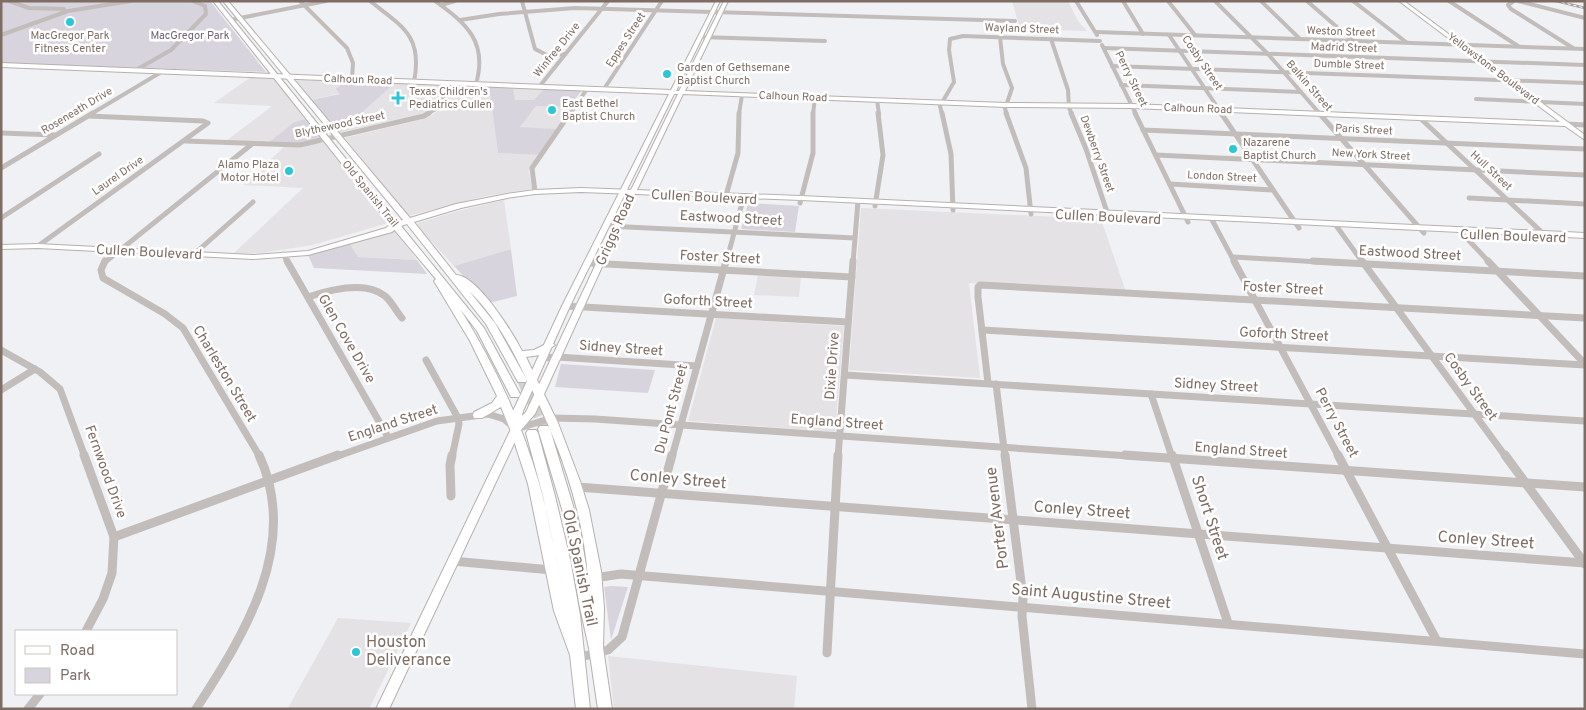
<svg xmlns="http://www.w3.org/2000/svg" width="1586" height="710" font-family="Overpass,sans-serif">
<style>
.built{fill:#e4e2e4}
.green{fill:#d8d4dd}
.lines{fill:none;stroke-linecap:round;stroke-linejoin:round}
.primary-tunnel{stroke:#d4d0d0;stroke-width:10;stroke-dasharray:10 5;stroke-linecap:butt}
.secondary-casing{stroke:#b7b0ad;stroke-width:2}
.primary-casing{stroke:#b6b1ae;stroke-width:2}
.street-far3{stroke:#c2bdbb;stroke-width:4}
.street-far2{stroke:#c2bdbb;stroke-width:5}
.street-far1{stroke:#c2bdbb;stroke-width:7}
.street{stroke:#c2bdbb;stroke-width:9}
.secondary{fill:#fff;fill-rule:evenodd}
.primary{fill:#fff;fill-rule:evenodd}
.rail-casing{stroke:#a8a09d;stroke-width:2.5}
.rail{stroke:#fff;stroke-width:1;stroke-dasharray:3;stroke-linecap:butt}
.poi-dot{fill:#2dc6d7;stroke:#fff;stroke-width:2}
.labels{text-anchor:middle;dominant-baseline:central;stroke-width:5;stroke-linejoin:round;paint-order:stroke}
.far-street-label{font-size:11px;fill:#7f6d65;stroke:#fff}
.far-poi-label{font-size:11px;fill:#7f6d65;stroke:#fff;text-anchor:start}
.far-park-label{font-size:11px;fill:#706377;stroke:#fff}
.street-label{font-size:14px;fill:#7f6d65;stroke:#fff}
.near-street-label{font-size:16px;fill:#7f6d65;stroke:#fff}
.near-poi-label{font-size:16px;fill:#7f6d65;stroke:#fff;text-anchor:start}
</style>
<rect width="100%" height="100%" fill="#f0f1f4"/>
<!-- built -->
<g class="built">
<path d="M1012,1H1068L1078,21L1087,31L1020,29Z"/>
<path d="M251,77L274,79L305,119L294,122L268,143L226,141L272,106L214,103Z"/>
<path d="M298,79L346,81L341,93L311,100L295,82Z"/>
<path d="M395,83L437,85L443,87L433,109L426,113L339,133Z"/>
<path d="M452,86H489L498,153L539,155L529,171L532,189L486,196L408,216L345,138L423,119L434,114L439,110L450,87Z"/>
<path d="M513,88L544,89L535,100H514Z"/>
<path d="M536,106H547L570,107L556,129L519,128Z"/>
<path d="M319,143H325L388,223L313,245L261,253L233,254L303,188L243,185L284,147Z"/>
<path d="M504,200L511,249L454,266L417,226L418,223L458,211Z"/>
<path d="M861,208L1101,219L1126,292L969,283L980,378L849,370Z"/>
<path d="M387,232H395L417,260L358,257L350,244Z"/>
<path d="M758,275L801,277L799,297L754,295Z"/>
<path d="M716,318L844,326L835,432L688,421Z"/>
<path d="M338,618L411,623L369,709L288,708Z"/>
<path d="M608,656L797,676L794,709H614Z"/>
</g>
<!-- green -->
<g class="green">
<path d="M1,1H210L266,72L1,63Z"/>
<path d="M346,81L395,83L339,133L311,100L340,94L336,89Z"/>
<path d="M489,86L513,88L515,100H534L544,89L581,91L570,107L536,106L520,127L556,129L539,155L498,153Z"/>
<path d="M305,119L321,139L305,143H268L294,122Z"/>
<path d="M748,203L799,206L795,232L741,229Z"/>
<path d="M350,244L358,257L417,260L427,274L314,268L308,255Z"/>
<path d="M511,249L517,296L489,303L454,266Z"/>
<path d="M561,364L655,370L648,393L555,387Z"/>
<path d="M611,586L628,587L611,640L604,587Z"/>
</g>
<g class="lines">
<!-- primary-tunnel -->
<path class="primary-tunnel" d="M522,380L544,429"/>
<!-- secondary casing -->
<g class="secondary-casing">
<g id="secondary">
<path d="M716,1H720L676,91H679L724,1H728L685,91L1006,103L1132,104L1560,122L1399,1H1404L1585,135V140L1565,126L1132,108L1006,107L683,94L636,192L535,414L520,431L389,709H376L511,429L513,411L562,306L669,94L1,67V63L671,90ZM674,94H678L630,192L526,412L522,416L523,411L570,306Z"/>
<path d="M392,223H395L399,225L392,232L308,255L253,259L38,248L1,249V245L38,244L253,255L308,251L386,228Z"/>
</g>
</g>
<!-- primary casing -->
<g class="primary-casing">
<path id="primary" d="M213,1H218L397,222L403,220L223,1H228L410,218L456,204L507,194L535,190L581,188L801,196L1585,233V238L801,200L581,192L535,194L507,198L461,208L414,222L456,275C477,275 513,333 522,351L534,350L550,342L555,345L540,355L526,357L558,423L580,481L589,510L601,571L604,608L603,648L612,709H598L589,648L579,603L568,529L538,429L540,426H548L550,429L580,529L588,578C583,507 557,438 525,376C510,345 494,315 469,291L495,323L527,380L526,382H518L486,324L407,224L401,226L484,328L520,394L519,397H511L477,331L460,309C494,363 521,421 539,483C548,513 553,545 560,576L543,496L526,433L528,430H536L538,433L555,496L570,559L580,615L590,709H576L570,655L554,611L528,484L510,429L501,407L482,418H474L473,415L474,412L492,403L497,396L470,341L434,281L436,279L392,227Z"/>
</g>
<!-- street-far3 -->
<g class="street-far3">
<path d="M9,1L29,8L64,9"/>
<path d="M300,1L347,48L353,63L352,79"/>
<path d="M370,1C403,27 423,36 414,82"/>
<path d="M435,1C467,24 488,42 476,84"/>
<path d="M522,1L535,49L549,56L565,54"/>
<path d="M1076,1L1097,35"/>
<path d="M1123,1L1143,34"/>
<path d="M1168,1L1195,35"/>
<path d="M1215,1L1268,54L1320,114"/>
<path d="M1261,1L1300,39"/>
<path d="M1307,1L1353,41"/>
<path d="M1353,1L1406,42"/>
<path d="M1449,1L1518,46"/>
<path d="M1514,1L1508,5L1511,9L1573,48"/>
<path d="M1518,1L1585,18"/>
<path d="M441,5L455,1"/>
<path d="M230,20L326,1"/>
<path d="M460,20L499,14L575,8L1015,21"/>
<path d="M1096,32L1585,49"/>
<path d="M1,35L68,11L131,1"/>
<path d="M1169,35L1222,114"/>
<path d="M700,37L825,41"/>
<path d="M1000,37L1003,64L1012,88L1005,109L1007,114"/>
<path d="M1051,39L1068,90L1069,108L1072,114"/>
<path d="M1102,45L1136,114"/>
<path d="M1104,48L1585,65"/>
<path d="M1112,66L1585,83"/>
<path d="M136,70L171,50L206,14L205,6L193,1"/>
<path d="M1121,85L1301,92"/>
<path d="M539,87L608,1"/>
<path d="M604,89L662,1"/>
<path d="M1476,99L1585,104"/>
<path d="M877,100L879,114"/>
<path d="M91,114L163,71"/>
<path d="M427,114L439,107L449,83"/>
<path d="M570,114L587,89"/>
<path d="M739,114L742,95"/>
<path d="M813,114L815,98"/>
<path d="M942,114L940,106L954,82L949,50L950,39L963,36L1100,41"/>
</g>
<!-- street-far2 -->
<g class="street-far2">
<path d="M942,113L951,154L953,210"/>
<path d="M1006,113L1026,168L1031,214"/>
<path d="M1071,113L1086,149L1109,218"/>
<path d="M1135,113L1188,222"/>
<path d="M1221,113L1299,228"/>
<path d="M1319,113L1424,233"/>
<path d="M1420,118L1548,238"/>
<path d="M1566,124L1585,125"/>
<path d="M1143,130L1585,149"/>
<path d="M1,133L55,135"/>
<path d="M185,141L300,145L424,116L429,113"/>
<path d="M1156,155L1585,175"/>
<path d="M1,168L93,113"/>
<path d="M1170,184L1273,190"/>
<path d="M535,192L532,168L570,113"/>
<path d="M1469,198L1585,204"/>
<path d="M725,199L738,153L739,113"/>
<path d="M800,203L813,153V113"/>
<path d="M875,206L883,155L878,113"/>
<path d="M1,218L99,154"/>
<path d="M1211,218L1235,263"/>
<path d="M1335,224L1363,263"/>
<path d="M606,226L855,238"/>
<path d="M1459,230L1490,263"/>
<path d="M38,246L208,123L203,121L89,116"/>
<path d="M283,254L288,263"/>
<path d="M193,255L253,202"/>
<path d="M1234,257L1336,263"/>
<path d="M104,263L252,144"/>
<path d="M726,263L744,196"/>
<path d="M853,263L858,201"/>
</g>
<!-- street-far1 -->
<g class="street-far1">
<path d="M105,261L101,270L103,278L165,314L183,328L260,457"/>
<path d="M287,261L388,437"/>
<path d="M1234,261L1339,457"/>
<path d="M1313,261L1585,276"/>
<path d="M1362,261L1506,457"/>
<path d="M1488,261L1585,364"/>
<path d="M587,263L852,277"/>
<path d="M308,297C329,290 365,280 385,296C392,302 396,311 402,318"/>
<path d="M566,306L848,322"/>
<path d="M982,330L1585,365"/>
<path d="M1,350L40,372L60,389L85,457"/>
<path d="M543,358L557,357L697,366"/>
<path d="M426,360L458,418L459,424L452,457"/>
<path d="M845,375L1585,421"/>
<path d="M988,383L978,297V287L980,285L1585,318"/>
<path d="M996,384L1005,457"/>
<path d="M1,390L35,369"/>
<path d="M1151,394L1172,457"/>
<path d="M335,457L437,421L488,414L504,419L516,429L552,418L595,419L1144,457"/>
<path d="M672,457L726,261"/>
<path d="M838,457L853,261"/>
</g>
<!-- street -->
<g class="street">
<path d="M84,455L114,537L112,573L103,599L86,631"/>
<path d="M1005,455L1023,598L1022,616L1032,709"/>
<path d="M1125,455L1585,487"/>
<path d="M1172,455L1228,623"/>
<path d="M1338,455L1437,641"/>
<path d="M1505,455L1585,564"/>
<path d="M577,487L1585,563"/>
<path d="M451,496L450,465L452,455"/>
<path d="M114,537L338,455"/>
<path d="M452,561L552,570"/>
<path d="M594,578L621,574L1585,654"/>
<path d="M827,653L838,455"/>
<path d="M577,658L608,650L622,637L672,455"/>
<path d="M28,709L40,694"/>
<path d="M196,709C244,635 301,545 259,455"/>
</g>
<!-- secondary -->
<use href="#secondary" class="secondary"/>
<!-- primary -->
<use href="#primary" class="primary"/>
<!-- rail casing -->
<g class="rail-casing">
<path id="rail" d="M1556,1L1585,8"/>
</g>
<!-- rail -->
<use href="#rail" class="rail"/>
</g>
<!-- markers -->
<g class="poi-dot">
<circle cx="70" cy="22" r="5"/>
<circle cx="667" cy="74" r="5"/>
<path d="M395.5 90.5h5v5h5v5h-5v5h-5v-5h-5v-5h5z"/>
<circle cx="552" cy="110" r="5"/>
<circle cx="1233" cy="149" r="5"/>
<circle cx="289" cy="171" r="5"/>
<circle cx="356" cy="652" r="5"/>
</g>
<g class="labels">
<!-- far-street labels -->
<g class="far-street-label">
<text transform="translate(1022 29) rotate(2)">Wayland Street</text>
<text transform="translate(1341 32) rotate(2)">Weston Street</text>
<text transform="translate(626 40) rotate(-57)">Eppes Street</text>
<text transform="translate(1344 48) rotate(2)">Madrid Street</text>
<text transform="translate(557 50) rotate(-51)">Winfree Drive</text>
<text transform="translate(1202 63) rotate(56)">Cosby Street</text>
<text transform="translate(1349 65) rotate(2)">Dumble Street</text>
<text transform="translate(1493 69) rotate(37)">Yellowstone Boulevard</text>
<text transform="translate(1131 79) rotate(64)">Perry Street</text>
<text transform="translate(358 80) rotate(2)">Calhoun Road</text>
<text transform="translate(1309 86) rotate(49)">Balkin Street</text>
<text transform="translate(793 97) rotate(2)">Calhoun Road</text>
<text transform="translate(1198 109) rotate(2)">Calhoun Road</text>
<text transform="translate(77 111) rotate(-31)">Roseneath Drive</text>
<text transform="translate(340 125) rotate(-12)">Blythewood Street</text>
<text transform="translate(1364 130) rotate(3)">Paris Street</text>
<text transform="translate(1097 154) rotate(70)">Dewberry Street</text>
<text transform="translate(1371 155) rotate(3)">New York Street</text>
<text transform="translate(1491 171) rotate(43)">Hull Street</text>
<text transform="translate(118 176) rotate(-35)">Laurel Drive</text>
<text transform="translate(1222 177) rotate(3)">London Street</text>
<text transform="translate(370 194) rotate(51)">Old Spanish Trail</text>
</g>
<!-- far-poi labels -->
<g class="far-poi-label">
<text x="70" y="36" text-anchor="middle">MacGregor Park<tspan x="70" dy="13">Fitness Center</tspan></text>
<text x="677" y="68">Garden of Gethsemane<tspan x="677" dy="13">Baptist Church</tspan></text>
<text x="409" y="92">Texas Children's<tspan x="409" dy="13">Pediatrics Cullen</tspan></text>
<text x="562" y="104">East Bethel<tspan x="562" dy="13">Baptist Church</tspan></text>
<text x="1243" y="143">Nazarene<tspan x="1243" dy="13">Baptist Church</tspan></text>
<text x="279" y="165" text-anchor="end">Alamo Plaza<tspan x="279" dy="13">Motor Hotel</tspan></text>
</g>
<!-- far-park labels -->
<g class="far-park-label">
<text x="190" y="36">MacGregor Park</text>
</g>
<!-- street labels -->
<g class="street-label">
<text transform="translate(704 198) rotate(3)">Cullen Boulevard</text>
<text transform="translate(1108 218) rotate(3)">Cullen Boulevard</text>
<text transform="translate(731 219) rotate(3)">Eastwood Street</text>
<text transform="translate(616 230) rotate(-66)">Griggs Road</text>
<text transform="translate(1513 237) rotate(2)">Cullen Boulevard</text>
<text transform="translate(149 253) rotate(3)">Cullen Boulevard</text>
<text transform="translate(1410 254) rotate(3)">Eastwood Street</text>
<text transform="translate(720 258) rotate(3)">Foster Street</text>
<text transform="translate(1283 289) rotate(3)">Foster Street</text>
<text transform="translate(708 302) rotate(3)">Goforth Street</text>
<text transform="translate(1284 335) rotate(3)">Goforth Street</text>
<text transform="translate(346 339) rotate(60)">Glen Cove Drive</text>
<text transform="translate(621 349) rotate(4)">Sidney Street</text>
<text transform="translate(833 366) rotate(-86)">Dixie Drive</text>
<text transform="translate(224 374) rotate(59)">Charleston Street</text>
<text transform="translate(1216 386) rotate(3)">Sidney Street</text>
<text transform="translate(1470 387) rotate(54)">Cosby Street</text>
<text transform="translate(672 409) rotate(-75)">Du Pont Street</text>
<text transform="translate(837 423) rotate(4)">England Street</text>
<text transform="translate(1336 423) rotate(62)">Perry Street</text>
<text transform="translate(393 424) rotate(-18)">England Street</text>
<text transform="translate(1241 451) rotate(4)">England Street</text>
<text transform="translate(105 472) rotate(70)">Fernwood Drive</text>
</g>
<!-- near-street labels -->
<g class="near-street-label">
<text transform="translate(678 480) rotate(5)">Conley Street</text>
<text transform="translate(1082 511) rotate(4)">Conley Street</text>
<text transform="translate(998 518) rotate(-97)">Porter Avenue</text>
<text transform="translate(1209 518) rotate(72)">Short Street</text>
<text transform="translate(1486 541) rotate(4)">Conley Street</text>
<text transform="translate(579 568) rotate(78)">Old Spanish Trail</text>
<text transform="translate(1091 597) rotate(5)">Saint Augustine Street</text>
</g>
<!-- near-poi labels -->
<g class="near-poi-label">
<text x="366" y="643">Houston<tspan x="366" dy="18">Deliverance</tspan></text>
</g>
</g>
<!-- border -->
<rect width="1586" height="710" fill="none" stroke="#7f6d65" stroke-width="5"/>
<!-- legend -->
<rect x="15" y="630" width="162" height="65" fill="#ffffff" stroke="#ccc5c1"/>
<rect x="25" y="646" width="25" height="8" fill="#ffffff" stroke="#ccc5c1"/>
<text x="60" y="655" font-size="15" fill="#7f6d65">Road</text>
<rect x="25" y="668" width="25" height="15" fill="#d8d4dd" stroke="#ccc5c1"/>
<text x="60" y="680" font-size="15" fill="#7f6d65">Park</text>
</svg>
